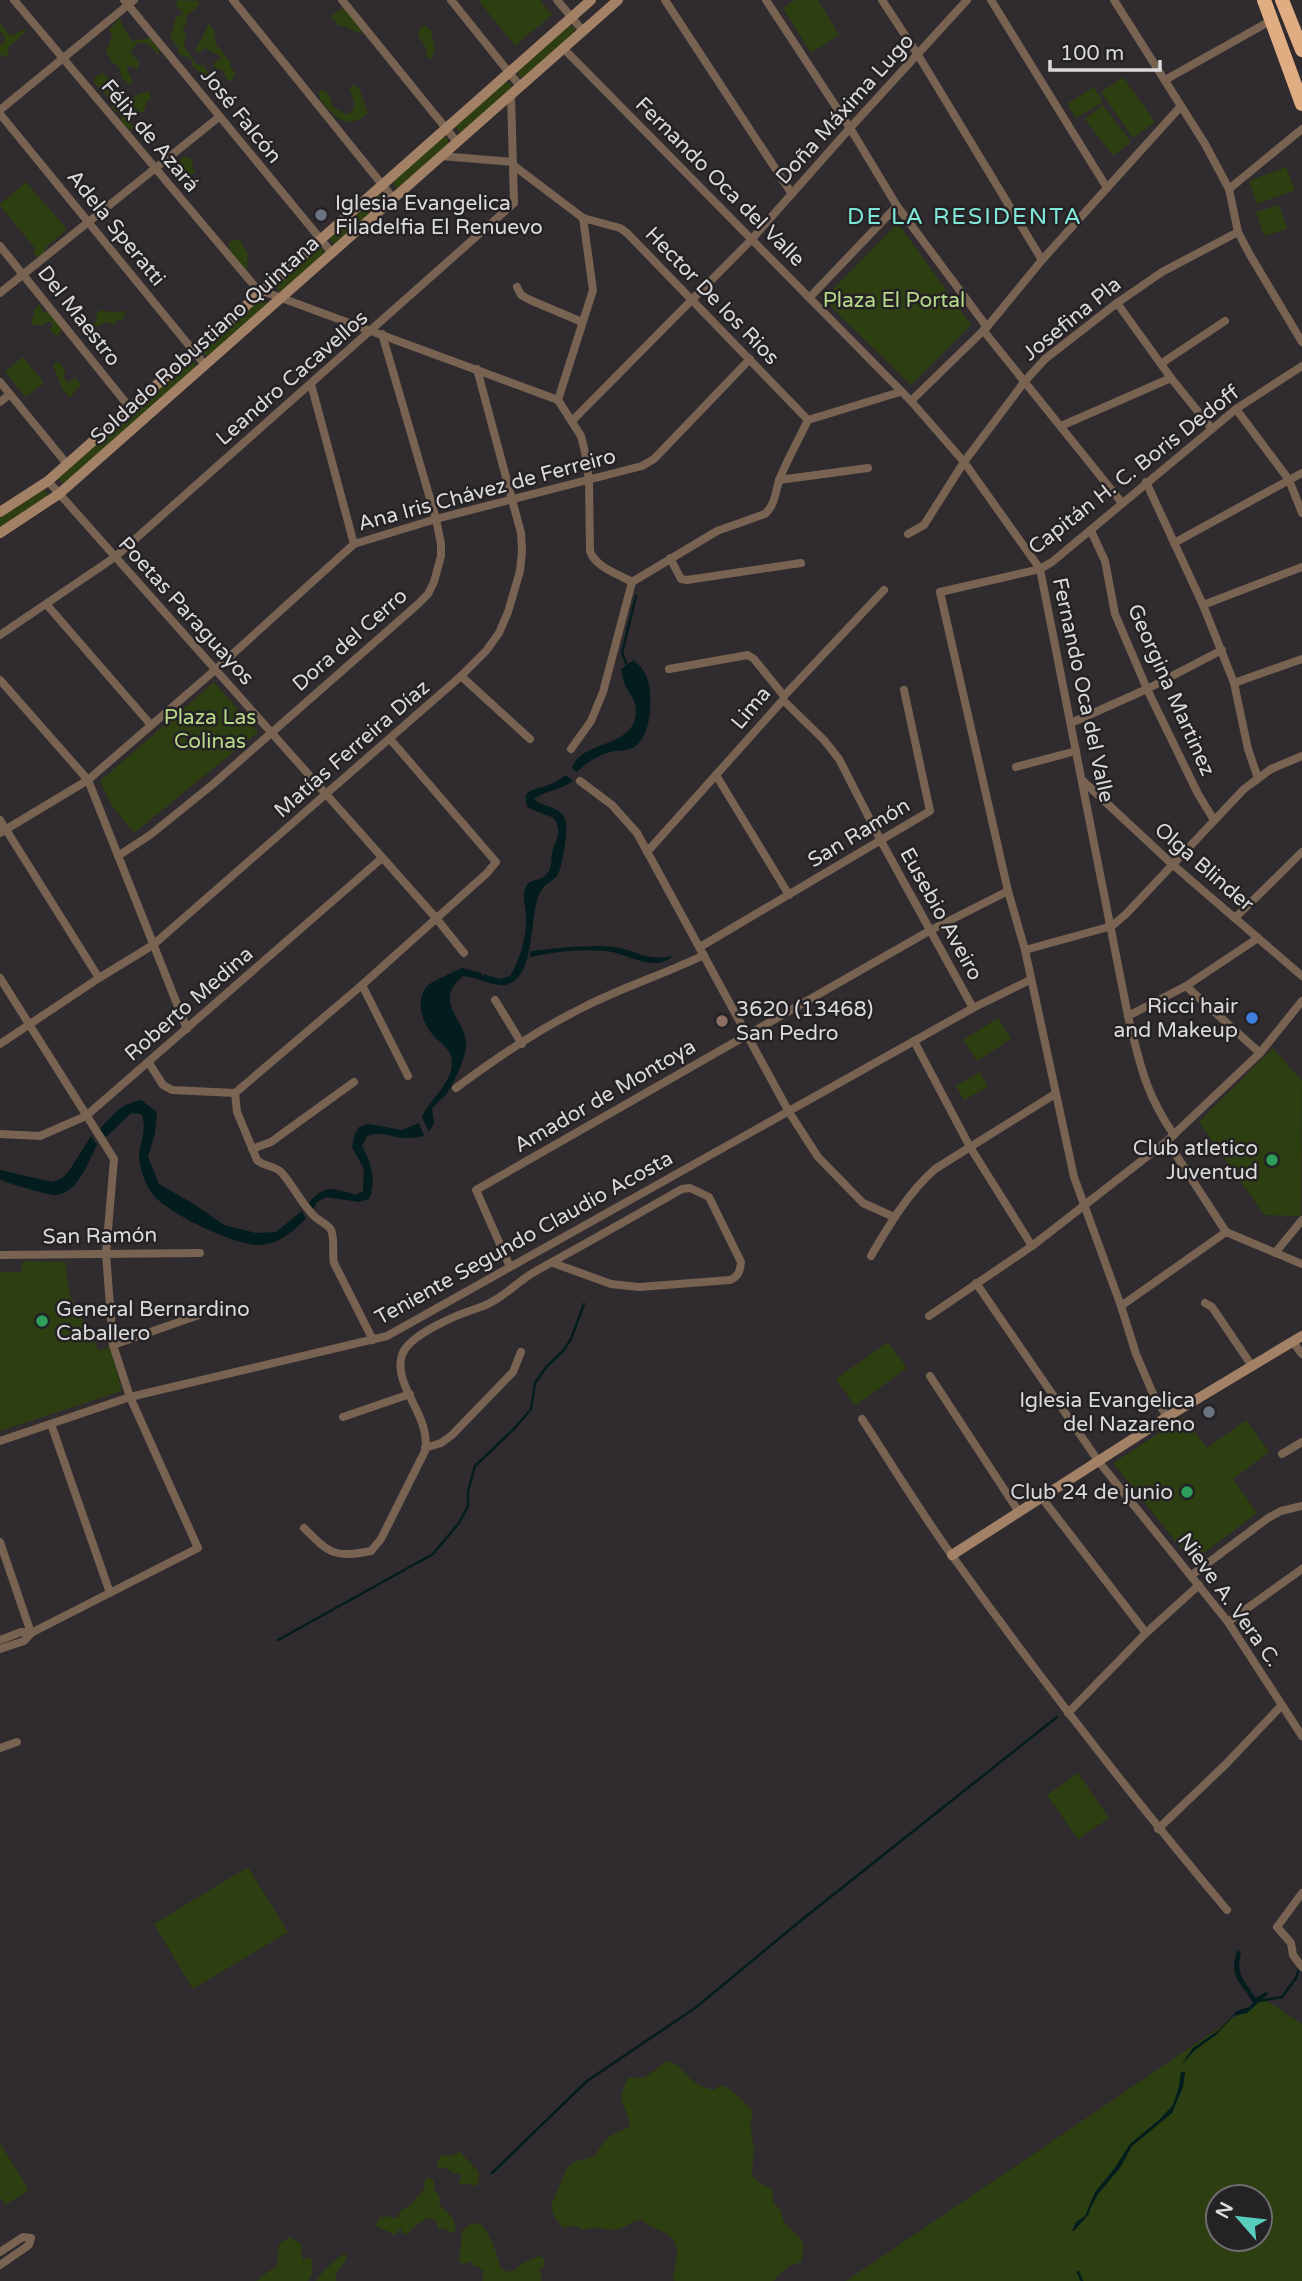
<svg xmlns="http://www.w3.org/2000/svg" width="1302" height="2281" font-family="'Varela Round',sans-serif">
<style>
.green{fill:#2d3e11;fill-rule:evenodd}
.water{fill:#031d1e}
.lines{fill:none;stroke-linecap:round;stroke-linejoin:round}
.stream{stroke:#031d1e;stroke-width:2.5}
.street{stroke:#786352;stroke-width:8}
.secondary{stroke:#a28167;stroke-width:10}
.highway{stroke:#e0ad83;stroke-width:14}
.worship-dot{fill:#6b7280;stroke:#252225;stroke-width:2.5}
.shop-dot{fill:#3f7fe0;stroke:#252225;stroke-width:2.5}
.education-dot{fill:#8d6e63;stroke:#252225;stroke-width:2.5}
.leisure-dot{fill:#2e9e5b;stroke:#252225;stroke-width:2.5}
.labels{text-anchor:middle;dominant-baseline:central;stroke-width:5;stroke-linejoin:round;paint-order:stroke}
.street-label{font-size:21px;fill:#dcd9db;stroke:#252225}
.poi-label{font-size:21px;fill:#dcd9db;stroke:#252225;text-anchor:end}
.park-label{font-size:21px;fill:#b6d989;stroke:#252225}
.neighbourhood-label{font-size:23px;letter-spacing:2px;fill:#80e8d9;stroke:#252225}
</style>
<rect width="100%" height="100%" fill="#2f2b2e"/>
<!-- green -->
<g class="green">
<path d="M177,0L200,1L198,7L186,16V25L182,29L186,34L184,46L197,65H203C209,71 207,79 214,84L222,80L216,87H212L203,75L192,66L193,64L190,58L179,54L178,47L170,38L176,17L184,14L176,5Z"/>
<path d="M478,0H540L552,15L515,46Z"/>
<path d="M795,0H818L839,35L811,53L783,8Z"/>
<path d="M343,8L362,29L363,33C353,34 350,25 339,26L332,18V15Z"/>
<path d="M117,19H120L123,27L132,41L150,38L160,51L158,55L149,44L137,43L130,53L139,62V66L136,69L130,66L126,68L133,81L130,86L122,78L119,67L112,62L106,51L112,37L109,29L114,25Z"/>
<path d="M0,22L10,36L25,29L26,32L8,48L9,54L6,58L0,54V44L2,45L5,37L0,31Z"/>
<path d="M209,24L214,30L216,44L231,63L230,66L236,73L231,81L227,80L223,71L213,67L215,61L221,60L220,56L205,48L199,53L195,51Z"/>
<path d="M424,25L431,30L435,50L430,60L426,55C428,44 420,43 418,34L420,29Z"/>
<path d="M571,25L575,29L574,32L524,77H519L518,71Z"/>
<path d="M102,73L109,78L111,91L121,103H130L135,96L147,91L150,93L151,99L146,103L144,112L135,113L128,117L134,128L131,130L122,123L120,114L113,109L106,95L94,83V78Z"/>
<path d="M1123,77L1155,122L1133,138L1101,92Z"/>
<path d="M505,82L511,84V89L461,132L458,131L456,126Z"/>
<path d="M355,85L360,90L368,113C355,126 343,124 330,111C324,105 319,101 319,92L321,90L326,91L331,99L332,106L347,115L354,109V100L349,88Z"/>
<path d="M1094,87L1103,102L1076,118L1067,104Z"/>
<path d="M1103,105L1131,142L1113,156L1085,119Z"/>
<path d="M443,137L448,138V144L398,188L394,187V181Z"/>
<path d="M184,156L193,160L192,169L196,170L187,180L190,183V186L185,188L179,180L177,174L167,169L166,166L169,160L177,165Z"/>
<path d="M1286,167L1295,190L1257,204L1249,181Z"/>
<path d="M26,182L67,229L45,248L44,254L40,258L35,255L33,252L35,248L0,206V204Z"/>
<path d="M382,192L387,197L386,200L335,244L332,243L330,239L331,236Z"/>
<path d="M1279,205L1287,229L1264,236L1256,212Z"/>
<path d="M898,223L971,325L911,385L823,299Z"/>
<path d="M233,239L241,241L248,254L247,269L244,270L230,252L229,243Z"/>
<path d="M320,247L322,248L324,254L282,291H278L276,286Z"/>
<path d="M263,298L268,303L208,356L205,355L203,350Z"/>
<path d="M40,304L42,311L50,314L61,326V331L58,336L52,333L50,329L53,324L49,321L43,325H32L31,320L34,315V310Z"/>
<path d="M101,310L113,312L126,311L122,320H118L114,325L106,322L94,328L92,324L96,321L97,313Z"/>
<path d="M23,357L44,383L26,397L5,372Z"/>
<path d="M189,361L194,362L196,367L65,484L60,481L59,478Z"/>
<path d="M57,362L60,363L66,372L63,377L68,382L76,378L81,385L70,398C60,389 58,377 53,366Z"/>
<path d="M44,489L49,497L0,528V518Z"/>
<path d="M214,682L258,732L134,833L112,806L100,781Z"/>
<path d="M998,1018L1011,1039L977,1061L963,1040Z"/>
<path d="M1273,1048L1302,1081L1301,1216L1264,1215L1199,1122Z"/>
<path d="M980,1072L988,1087L964,1100L956,1086Z"/>
<path d="M23,1261L65,1262L70,1296L99,1351L110,1346L122,1391L0,1431V1272H21Z"/>
<path d="M888,1342L907,1368L855,1406L836,1379Z"/>
<path d="M1184,1417L1207,1448L1246,1420L1269,1452L1233,1479L1257,1513L1192,1562L1113,1463Z"/>
<path d="M1078,1773L1109,1818L1078,1839L1047,1795Z"/>
<path d="M248,1867L288,1932L193,1989L154,1924Z"/>
<path d="M1263,1998L1302,2024V2281H846ZM1218,2197H1260V2239H1218Z"/>
<path d="M667,2061C678,2063 682,2071 691,2079C697,2085 704,2087 713,2090L722,2085C734,2090 746,2102 753,2113L750,2125L754,2147L752,2175L758,2182L772,2189L773,2202C783,2210 780,2214 785,2223C791,2232 801,2233 804,2246L801,2262L788,2267L773,2281H674L673,2278C676,2262 683,2242 665,2233C656,2228 649,2227 641,2220C630,2221 624,2230 613,2230C598,2229 602,2225 583,2230L576,2226L563,2228L555,2218L551,2206L566,2170L573,2162L593,2157L608,2137L630,2126C627,2103 614,2105 628,2078L645,2077Z"/>
<path d="M0,2143L29,2190L5,2205L0,2197Z"/>
<path d="M460,2152L479,2172L478,2184L476,2186L468,2184H459L461,2176L459,2173H453L446,2167L441,2169L436,2166L441,2155L449,2156Z"/>
<path d="M427,2177L434,2180V2190L440,2197L439,2204C447,2212 458,2219 455,2232L452,2233L444,2228L438,2229L436,2220L427,2218L415,2226L408,2234L402,2233L401,2228L395,2235L378,2227L376,2225L379,2218L384,2216L397,2218L401,2210L410,2206L425,2188L424,2183Z"/>
<path d="M479,2223C491,2233 497,2255 501,2269C516,2275 513,2269 523,2263C524,2263 538,2256 540,2256L544,2259L545,2265L540,2269L542,2281H482L484,2271L477,2266L475,2268L470,2261L465,2264L459,2262L462,2231L469,2225Z"/>
<path d="M290,2237L301,2244L303,2261L307,2257L312,2260V2273L308,2281H256L277,2265L279,2244Z"/>
<path d="M345,2253L347,2259L336,2274V2281H316C320,2274 339,2256 345,2253Z"/>
</g>
<!-- water -->
<g class="water">
<path d="M634,660C639,665 645,671 647,678C653,696 652,733 636,746C629,751 622,750 615,751C602,753 585,763 577,772L572,768C583,738 636,750 636,710C636,700 629,693 625,685C623,680 622,674 621,669Z"/>
<path d="M566,775L573,781C561,790 546,790 534,799C544,809 563,805 566,823C568,830 562,870 557,876C550,883 543,884 539,895C529,919 536,973 509,984C498,989 476,977 463,976C431,1003 468,1020 466,1047C465,1058 454,1084 447,1093C443,1099 437,1102 432,1109L434,1123L429,1132L422,1117C430,1098 453,1084 452,1060C451,1049 440,1043 433,1035C421,1022 415,998 428,985C432,982 457,970 462,968L481,973L485,979L483,974L500,979L510,976C520,960 527,936 526,917C526,908 522,899 525,890C528,878 538,882 546,875C554,867 550,858 553,849C555,843 558,839 558,833C559,827 556,822 554,818L528,808C518,787 540,790 551,784C556,782 561,778 566,775Z"/>
<path d="M569,947C584,947 599,945 614,947C637,950 645,962 673,956C652,974 627,952 605,951C580,949 554,952 529,957L531,951Z"/>
<path d="M141,1100L157,1112L155,1133L148,1157L159,1184L194,1204L224,1225L256,1233L276,1232L302,1211L306,1219C293,1231 279,1244 260,1245C238,1247 162,1211 151,1192C145,1183 139,1167 139,1156C140,1142 148,1129 141,1114L131,1113L106,1137L100,1129C114,1114 120,1104 141,1100Z"/>
<path d="M419,1123L424,1136C418,1137 412,1138 406,1138C392,1138 381,1130 367,1136L362,1146C371,1162 377,1182 369,1199L359,1202L326,1197L317,1202L313,1210L308,1204C325,1182 334,1189 356,1195L363,1191L364,1169L352,1147L355,1133L359,1127L368,1124L402,1130Z"/>
<path d="M91,1136L97,1145C88,1162 78,1194 55,1195C48,1195 39,1191 32,1190C21,1186 11,1185 0,1179V1170L52,1182L62,1178L69,1171Z"/>
<path d="M1238,1949L1241,1954C1235,1974 1245,1982 1256,1998L1266,1992L1268,1994L1247,2013L1233,2016L1216,2035L1195,2050L1181,2065L1193,2048L1219,2030L1237,2011L1249,2007L1253,2003C1241,1981 1227,1977 1238,1949Z"/>
<path d="M1181,2072H1185L1183,2087L1172,2113L1132,2146L1120,2168L1098,2194L1090,2209L1089,2214L1074,2231H1072L1076,2222L1085,2216L1095,2192L1114,2169L1130,2144L1159,2120L1173,2105L1179,2086Z"/>
</g>
<g class="lines">
<!-- stream -->
<g class="stream">
<path d="M628,667L622,653L636,596"/>
<path d="M278,1640L433,1554L459,1523L468,1506V1491L475,1466L515,1428L531,1409L535,1383L547,1366L563,1351L571,1339L584,1304"/>
<path d="M1258,2001L1282,1997L1296,1978L1302,1960"/>
<path d="M492,2173L587,2081L695,2008L804,1918L1057,1717"/>
<path d="M1078,2272L1082,2281"/>
</g>
<!-- street -->
<g class="street">
<path d="M14,0L257,289L558,400L581,436L585,452L589,480L590,551C595,567 618,574 632,582"/>
<path d="M124,0L332,253"/>
<path d="M233,0L393,198"/>
<path d="M342,0L457,142"/>
<path d="M451,0L520,86"/>
<path d="M557,0L583,31"/>
<path d="M665,0L792,194"/>
<path d="M766,0L850,128L897,206L987,327"/>
<path d="M882,0L918,55L1042,260"/>
<path d="M991,0L1107,188"/>
<path d="M1114,0L1205,144L1229,189L1238,232L1250,255L1302,342"/>
<path d="M563,48L911,401L964,462L1040,569L1128,1016C1140,1064 1145,1093 1174,1135"/>
<path d="M1165,80L1272,20"/>
<path d="M0,110L134,0"/>
<path d="M0,114L205,365"/>
<path d="M441,156L513,162"/>
<path d="M513,165L583,218L620,228L627,233L808,420"/>
<path d="M1229,189L1302,129"/>
<path d="M0,246L130,408"/>
<path d="M517,287L521,295L530,300L582,322"/>
<path d="M0,293L219,117"/>
<path d="M810,297L897,206"/>
<path d="M1117,303L1171,378L1212,429"/>
<path d="M983,330L1122,503"/>
<path d="M1162,363L1225,321"/>
<path d="M0,382L67,464"/>
<path d="M311,384L354,544"/>
<path d="M558,400L593,290L583,218"/>
<path d="M911,401L987,327L1042,260L1181,106"/>
<path d="M0,402L10,394"/>
<path d="M1236,409L1289,480L1302,513"/>
<path d="M573,420L751,240L850,128L967,0"/>
<path d="M1061,426L1171,378"/>
<path d="M779,480L868,468"/>
<path d="M48,481L436,918L464,953"/>
<path d="M1146,482L1203,605L1234,683L1248,749L1258,778"/>
<path d="M1091,531L1105,561L1115,614L1147,689L1198,794L1214,820"/>
<path d="M908,534L924,525L964,462L1025,381L1045,359L1117,303L1162,272L1238,232"/>
<path d="M1174,543L1302,473"/>
<path d="M670,558L681,579L687,580L801,563"/>
<path d="M632,582L717,531L765,514C776,504 775,491 780,478C788,458 799,439 808,420L900,392"/>
<path d="M47,605L151,725"/>
<path d="M1203,605L1302,567"/>
<path d="M0,635L115,557L514,203L511,95"/>
<path d="M669,669L748,655L754,659L784,696"/>
<path d="M461,676L530,739"/>
<path d="M0,680L88,780L187,1029"/>
<path d="M1234,683L1302,659"/>
<path d="M783,700L824,740L839,759L881,841L973,1008"/>
<path d="M1071,723L1147,689L1222,650"/>
<path d="M571,749L591,721L603,692L632,582"/>
<path d="M1016,767L1076,751"/>
<path d="M716,775L789,895"/>
<path d="M580,781L612,805L637,833L789,1112L818,1157L863,1203L894,1217"/>
<path d="M1083,781L1172,864L1302,976"/>
<path d="M0,820L99,978"/>
<path d="M0,833L88,780L215,670L354,544L436,519L642,466L654,459L750,359"/>
<path d="M647,852L783,700L784,696L884,590"/>
<path d="M118,856L150,835L212,785L417,605L428,594L434,582L441,556V544L436,519L382,334"/>
<path d="M1235,918L1302,852"/>
<path d="M700,947L930,811L904,690"/>
<path d="M1025,950L1112,926L1126,914L1244,789L1271,769L1302,756"/>
<path d="M0,978L114,1159L106,1253L113,1345L130,1397L198,1548L31,1633L24,1641L0,1649"/>
<path d="M362,985L408,1076"/>
<path d="M1186,986L1260,1053"/>
<path d="M495,1000L522,1044"/>
<path d="M1128,1016L1186,986L1258,938"/>
<path d="M914,1041L970,1147L1032,1246"/>
<path d="M0,1044L99,978L153,945L461,676L486,651L499,633L508,612L520,571L522,551L521,533L477,369"/>
<path d="M149,1063L163,1085L172,1090L235,1093L362,985L487,873L496,862L390,739"/>
<path d="M456,1088C496,1058 539,1029 584,1007C623,987 665,974 704,955"/>
<path d="M235,1093L237,1112L257,1160C264,1167 274,1165 281,1172C293,1185 301,1203 314,1216C319,1221 328,1224 331,1230C335,1238 332,1253 334,1263L373,1340"/>
<path d="M0,1134L40,1136L86,1116L382,858"/>
<path d="M1167,1141L1226,1232L1302,1264"/>
<path d="M252,1149L271,1142L354,1082"/>
<path d="M1275,1253L1302,1220"/>
<path d="M0,1255L200,1253"/>
<path d="M871,1256C889,1225 908,1193 935,1169L1055,1094"/>
<path d="M510,1267L476,1190L931,930L1008,891"/>
<path d="M976,1283L1099,1462L1228,1622L1302,1736"/>
<path d="M1205,1303L1212,1307L1252,1366"/>
<path d="M1121,1306L1226,1232"/>
<path d="M929,1316L1032,1246L1167,1141L1260,1053L1302,1001"/>
<path d="M1293,1342L1302,1354"/>
<path d="M113,1345L199,1315"/>
<path d="M930,1376L1019,1512"/>
<path d="M343,1417L410,1394"/>
<path d="M1167,1417L1154,1396L1136,1354L1121,1306L1074,1177L1025,950L1008,891L940,592L1040,569L1052,562L1236,409L1302,366"/>
<path d="M862,1419C892,1465 921,1513 953,1557C1040,1678 1131,1796 1227,1910"/>
<path d="M51,1424L110,1593"/>
<path d="M0,1441L130,1397L387,1336L973,1008L1030,980"/>
<path d="M425,1448L441,1443L452,1435L513,1372L521,1352"/>
<path d="M1282,1454L1302,1442"/>
<path d="M1042,1498L1146,1633"/>
<path d="M304,1528C330,1554 334,1558 371,1551L381,1539L425,1451C432,1416 392,1386 402,1355C409,1334 459,1314 478,1308C501,1301 516,1282 536,1271C585,1244 633,1217 682,1189L690,1188L709,1197L741,1262C740,1271 739,1276 730,1280L639,1287L611,1284L553,1263"/>
<path d="M0,1542L31,1633"/>
<path d="M1192,1575L1268,1518L1281,1511L1302,1506"/>
<path d="M1228,1622L1302,1569"/>
<path d="M0,1640L21,1632L31,1633"/>
<path d="M1068,1713L1146,1633L1199,1585"/>
<path d="M0,1748L17,1742"/>
<path d="M1158,1829L1226,1764L1282,1705"/>
<path d="M1302,1893L1277,1927L1291,1943L1293,1955L1302,1967"/>
<path d="M0,2252L23,2237L31,2238L29,2245L0,2265"/>
</g>
<!-- secondary -->
<g class="secondary">
<path d="M0,512L48,481L591,0"/>
<path d="M0,533L59,494L618,0"/>
<path d="M952,1555L1167,1417L1302,1336"/>
</g>
<!-- highway -->
<g class="highway">
<path d="M1264,0L1302,104"/>
<path d="M1282,0L1302,50"/>
</g>
</g>
<!-- markers -->
<g class="worship-dot">
<circle cx="321" cy="215" r="7"/>
<circle cx="1209" cy="1412" r="7"/>
</g>
<circle class="shop-dot" cx="1252" cy="1018" r="7"/>
<circle class="education-dot" cx="722" cy="1021" r="7"/>
<g class="leisure-dot">
<circle cx="1272" cy="1160" r="7"/>
<circle cx="42" cy="1321" r="7"/>
<circle cx="1187" cy="1492" r="7"/>
</g>
<g class="labels">
<!-- street labels -->
<g class="street-label">
<text transform="translate(845 109) rotate(-48)">Doña Máxima Lugo</text>
<text transform="translate(241 116) rotate(51)">José Falcón</text>
<text transform="translate(150 136) rotate(50)">Félix de Azará</text>
<text transform="translate(720 182) rotate(45)">Fernando Oca del Valle</text>
<text transform="translate(116 228) rotate(51)">Adela Speratti</text>
<text transform="translate(712 296) rotate(46)">Hector De los Rios</text>
<text transform="translate(79 316) rotate(52)">Del Maestro</text>
<text transform="translate(1072 319) rotate(-39)">Josefina Pla</text>
<text transform="translate(205 340) rotate(-42)">Soldado Robustiano Quintana</text>
<text transform="translate(292 378) rotate(-41)">Leandro Cacavellos</text>
<text transform="translate(1134 470) rotate(-38)">Capitán H. C. Boris Dedoff</text>
<text transform="translate(487 490) rotate(-15)">Ana Iris Chávez de Ferreiro</text>
<text transform="translate(186 611) rotate(48)">Poetas Paraguayos</text>
<text transform="translate(350 640) rotate(-41)">Dora del Cerro</text>
<text transform="translate(1083 690) rotate(78)">Fernando Oca del Valle</text>
<text transform="translate(1171 690) rotate(66)">Georgina Martinez</text>
<text transform="translate(751 708) rotate(-50)">Lima</text>
<text transform="translate(352 749) rotate(-41)">Matías Ferreira Díaz</text>
<text transform="translate(859 833) rotate(-31)">San Ramón</text>
<text transform="translate(1204 867) rotate(41)">Olga Blinder</text>
<text transform="translate(941 914) rotate(61)">Eusebio Aveiro</text>
<text transform="translate(189 1004) rotate(-41)">Roberto Medina</text>
<text transform="translate(605 1096) rotate(-30)">Amador de Montoya</text>
<text transform="translate(100 1236) rotate(-1)">San Ramón</text>
<text transform="translate(524 1238) rotate(-29)">Teniente Segundo Claudio Acosta</text>
<text transform="translate(1229 1600) rotate(54)">Nieve A. Vera C.</text>
</g>
<!-- poi labels -->
<g class="poi-label">
<text x="335" y="203" text-anchor="start">Iglesia Evangelica<tspan x="335" dy="24">Filadelfia El Renuevo</tspan></text>
<text x="1238" y="1006">Ricci hair<tspan x="1238" dy="24">and Makeup</tspan></text>
<text x="736" y="1009" text-anchor="start">3620 (13468)<tspan x="736" dy="24">San Pedro</tspan></text>
<text x="1258" y="1148">Club atletico<tspan x="1258" dy="24">Juventud</tspan></text>
<text x="56" y="1309" text-anchor="start">General Bernardino<tspan x="56" dy="24">Caballero</tspan></text>
<text x="1195" y="1400">Iglesia Evangelica<tspan x="1195" dy="24">del Nazareno</tspan></text>
<text x="1173" y="1492">Club 24 de junio</text>
</g>
<!-- park labels -->
<g class="park-label">
<text x="894" y="300">Plaza El Portal</text>
<text x="210" y="717">Plaza Las<tspan x="210" dy="24">Colinas</tspan></text>
</g>
<!-- neighbourhood labels -->
<g class="neighbourhood-label">
<text x="965" y="217">DE LA RESIDENTA</text>
</g>
</g>
<!-- north arrow -->
<g transform="translate(1239 2218) rotate(298)"><circle r="33" fill="#252225" stroke="#6e6b6e" stroke-width="2"/>
<path d="M0-5L12 26L0 18L-12 26Z" fill="#59cebe"/>
<text y="-10" font-size="19" font-weight="bold" text-anchor="middle" fill="#dcd9db">N</text>
</g>
<!-- scale -->
<path d="M1050 60v10h110v-10" fill="none" stroke="#dcd9db" stroke-width="3.5"/>
<text x="1060" y="60" font-size="21" fill="#dcd9db" stroke="#252225" stroke-width="5" paint-order="stroke">100 m</text>
</svg>
